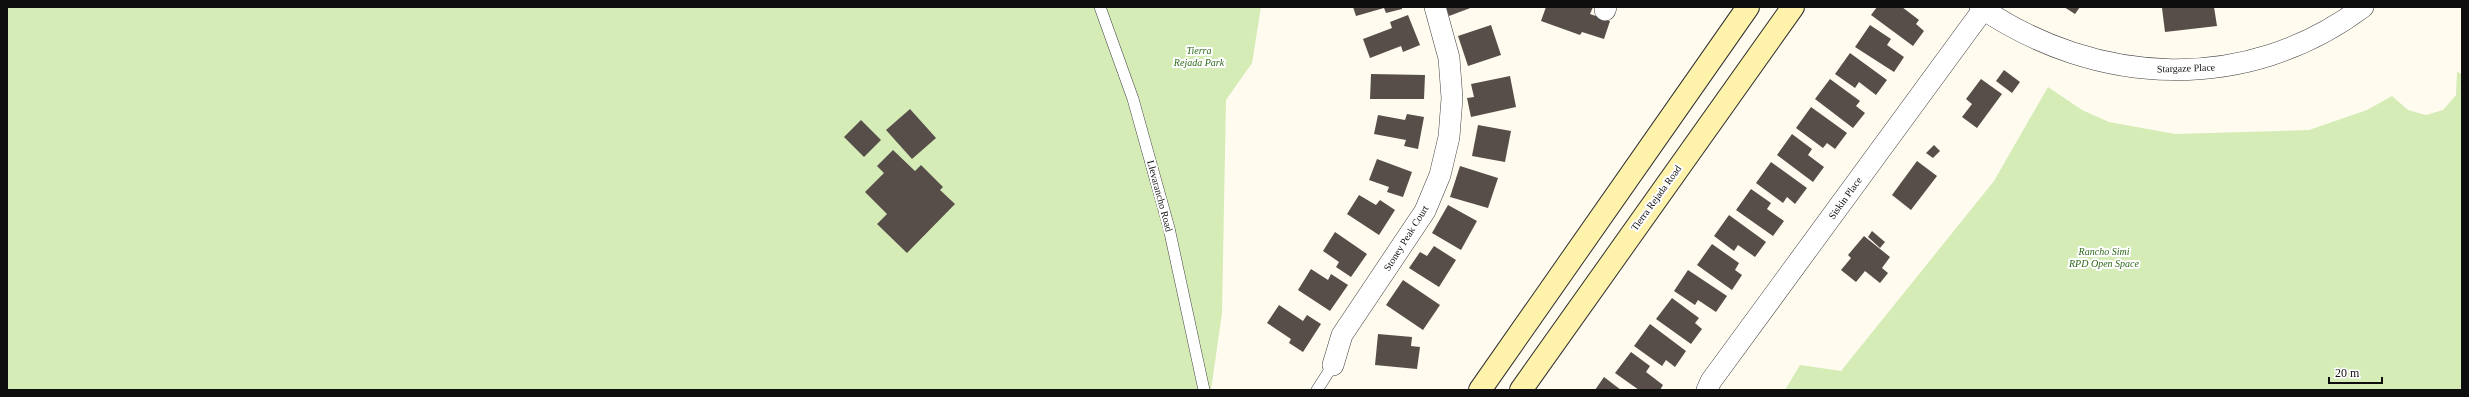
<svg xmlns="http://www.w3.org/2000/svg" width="2469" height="397" font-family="'Times New Roman',serif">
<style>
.green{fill:#d5ecb6}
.building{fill:#574e4a}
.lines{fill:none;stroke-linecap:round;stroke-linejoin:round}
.lane-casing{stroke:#414141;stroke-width:12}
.street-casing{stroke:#414141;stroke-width:22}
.secondary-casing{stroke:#303030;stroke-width:24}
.lane{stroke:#fff;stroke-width:11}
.street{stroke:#fff;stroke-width:21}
.secondary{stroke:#fff2aa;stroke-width:22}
.labels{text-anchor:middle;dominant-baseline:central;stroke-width:4;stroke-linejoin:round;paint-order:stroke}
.park-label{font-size:10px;font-style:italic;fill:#2e6a1a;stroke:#fff}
.street-label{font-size:10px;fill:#0e0e0e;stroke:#fff}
</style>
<rect width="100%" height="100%" fill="#fffbef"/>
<!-- green -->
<g class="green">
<path d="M7,7H1261L1252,63L1226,100L1222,313L1211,390H7Z"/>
<path d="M2457,72L2462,74V390H1785L1800,365L1841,371L1994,181L2048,87L2082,110L2109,122L2175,134L2309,130L2367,110L2392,96L2408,110L2426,115L2443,110L2456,95Z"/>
</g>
<!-- building -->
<g class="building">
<path d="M1353,7H1402V9L1386,13L1384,8L1356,16Z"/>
<path d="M1446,7H1473L1449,16Z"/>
<path d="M1546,7H1593L1590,14L1610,21L1604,39L1582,32L1580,35L1541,21Z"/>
<path d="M1877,7H1902L1919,20L1916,24L1924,31L1913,46L1871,15Z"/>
<path d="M2064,7H2080L2075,14Z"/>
<path d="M2214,7L2217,26L2165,32L2162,8Z"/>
<path d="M1408,15L1420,45L1403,52L1401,46L1370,58L1363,39L1392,28L1390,22Z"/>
<path d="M1491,25L1501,55L1468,66L1458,36Z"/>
<path d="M1870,25L1891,39L1887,45L1904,57L1894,72L1855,47Z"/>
<path d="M1850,53L1887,80L1876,95L1859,82L1855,88L1835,74Z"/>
<path d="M2004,70L2020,82L2012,93L1996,81Z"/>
<path d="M1371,74L1425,75L1424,99H1370Z"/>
<path d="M1510,76L1516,107L1471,117L1467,98L1474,97L1471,84Z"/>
<path d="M1830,79L1860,101L1856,106L1865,113L1853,128L1815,99Z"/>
<path d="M1981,79L2002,94L1977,128L1962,117L1972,104L1966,99Z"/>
<path d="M1811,107L1847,133L1835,149L1827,143L1823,148L1796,128Z"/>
<path d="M910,109L936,138L912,159L886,130Z"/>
<path d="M1407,114L1424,117L1418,149L1404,146L1406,140L1374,134L1378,115L1405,120Z"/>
<path d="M861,120L881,140L864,157L844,137Z"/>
<path d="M1478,125L1511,131L1505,162L1472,156Z"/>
<path d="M1792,134L1812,149L1808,155L1824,167L1813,182L1777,155Z"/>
<path d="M1934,145L1940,151L1933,158L1926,153Z"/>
<path d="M893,150L915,171L921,165L943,187L940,190L955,204L907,253L877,224L887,214L865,192L884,173L877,166Z"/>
<path d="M1377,159L1412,172L1403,197L1387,192L1389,187L1369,180Z"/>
<path d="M1917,161L1937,176L1911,210L1892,195Z"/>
<path d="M1771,162L1807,188L1795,204L1787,197L1783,203L1756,183Z"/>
<path d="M1460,166L1498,178L1488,208L1450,197Z"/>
<path d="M1751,189L1771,203L1767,209L1784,221L1773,236L1736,210Z"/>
<path d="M1359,195L1376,205L1380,200L1395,210L1379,235L1347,214Z"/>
<path d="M1448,205L1477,221L1461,250L1432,233Z"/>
<path d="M1729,215L1766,242L1755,257L1738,245L1734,251L1714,236Z"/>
<path d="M1872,231L1885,242L1880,248L1868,237Z"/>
<path d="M1335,232L1367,254L1351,277L1336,267L1339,262L1323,251Z"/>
<path d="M1864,236L1890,257L1882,268L1888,273L1880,283L1865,271L1856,282L1841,270L1851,258L1848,255Z"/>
<path d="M1712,244L1739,263L1735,270L1742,275L1732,290L1697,265Z"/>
<path d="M1434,246L1456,260L1439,287L1409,268L1420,252L1427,256Z"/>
<path d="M1311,269L1328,280L1331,274L1348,285L1330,311L1298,290Z"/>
<path d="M1688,270L1727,296L1716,312L1698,300L1695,305L1674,291Z"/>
<path d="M1403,280L1440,305L1423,330L1386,305Z"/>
<path d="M1672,298L1699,318L1695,323L1702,329L1691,344L1656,319Z"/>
<path d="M1279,305L1303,321L1307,315L1321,324L1303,352L1289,343L1291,339L1267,323Z"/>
<path d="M1650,324L1686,351L1675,367L1666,360L1662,366L1634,346Z"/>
<path d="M1378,334L1412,337L1411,346L1420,347L1417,369L1375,365Z"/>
<path d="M1631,352L1650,366L1646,372L1663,385L1660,390H1639L1615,373Z"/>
<path d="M1604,377L1621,390H1595Z"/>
</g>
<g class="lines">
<!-- lane casing -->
<g class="lane-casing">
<g id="lane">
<path d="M1100,7L1133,99L1169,228L1204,390"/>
<path d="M1317,390L1333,365"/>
</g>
</g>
<!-- street casing -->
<g class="street-casing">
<g id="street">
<path d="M1980,7C2097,87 2247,94 2363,7"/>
<path d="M1605,10L1606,7"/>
<path d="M1333,365L1342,335L1425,211L1440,175L1449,137L1452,98L1449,58L1435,7"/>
<path d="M1707,390L1711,381L1985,7"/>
</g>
</g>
<!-- secondary casing -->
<g class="secondary-casing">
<g id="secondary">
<path d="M1480,390L1748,7"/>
<path d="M1521,390L1793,7"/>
</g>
</g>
<!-- lane -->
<use href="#lane" class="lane"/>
<!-- street -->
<use href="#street" class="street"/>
<!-- secondary -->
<use href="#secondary" class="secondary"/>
</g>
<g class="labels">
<!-- park labels -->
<g class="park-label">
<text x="1199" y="50">Tierra<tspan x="1199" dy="12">Rejada Park</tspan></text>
<text x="2104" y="251">Rancho Simi<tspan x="2104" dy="12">RPD Open Space</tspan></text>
</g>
<!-- street labels -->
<g class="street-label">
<text transform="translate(2186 68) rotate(-2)">Stargaze Place</text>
<text transform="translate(1160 196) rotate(75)">Llevarancho Road</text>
<text transform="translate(1656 198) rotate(-54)">Tierra Rejada Road</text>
<text transform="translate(1845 198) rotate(-54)">Siskin Place</text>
<text transform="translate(1406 238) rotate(-58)">Stoney Peak Court</text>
</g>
</g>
<!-- border -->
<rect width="2469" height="397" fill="none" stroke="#0e0e0e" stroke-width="16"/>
<!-- scale -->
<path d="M2329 377v6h53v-6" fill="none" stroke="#0e0e0e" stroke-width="2"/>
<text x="2335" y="377" font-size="12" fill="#0e0e0e" stroke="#ffffff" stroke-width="3" paint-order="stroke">20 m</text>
</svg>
